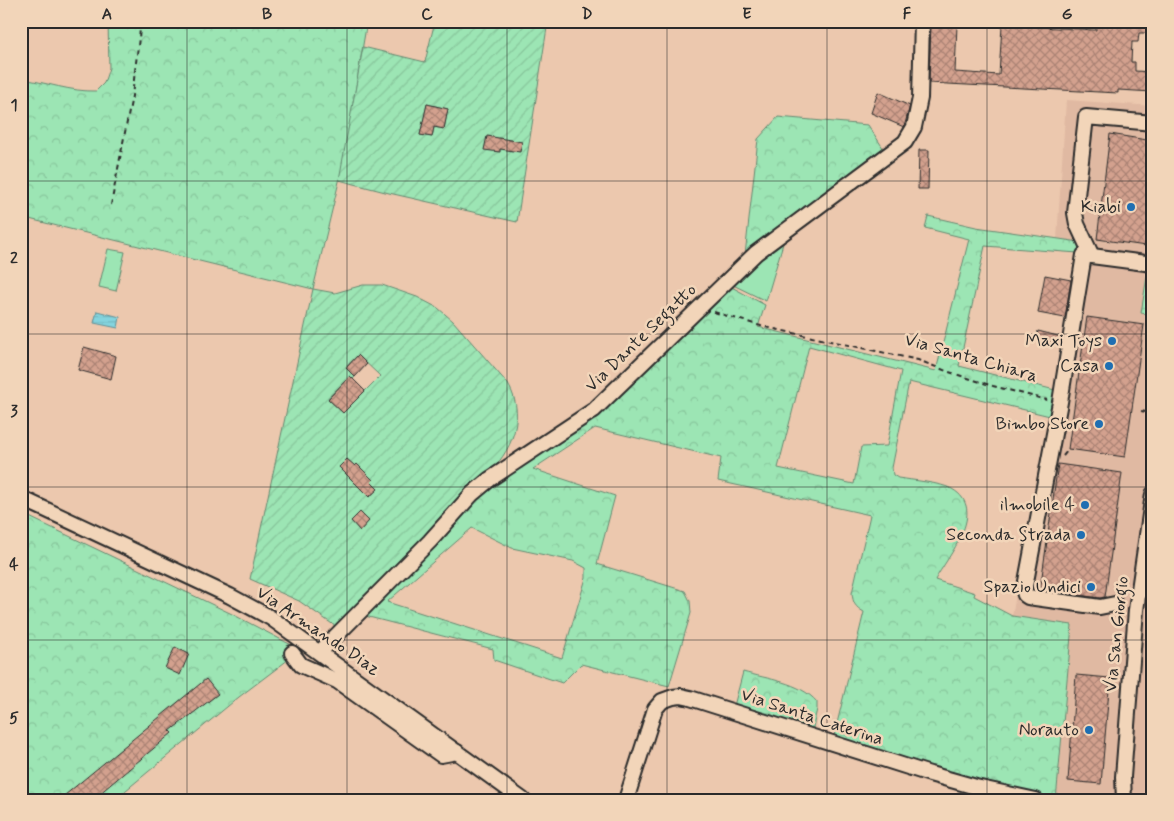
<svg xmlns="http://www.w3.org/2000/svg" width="1174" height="821" font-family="Mynerve,sans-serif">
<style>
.built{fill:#e0b9a2}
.grass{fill:#9ce5b4;stroke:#648870}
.forest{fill:url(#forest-crowns);stroke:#648870;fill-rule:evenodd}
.garden{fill:url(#garden-furrows);stroke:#648870;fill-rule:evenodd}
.water{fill:url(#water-rules);stroke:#609096}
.building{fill:url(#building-cross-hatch);stroke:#2b2b2b}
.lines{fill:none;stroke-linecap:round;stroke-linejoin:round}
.minor-casing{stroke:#2b2b2b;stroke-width:18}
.path{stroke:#2b2b2b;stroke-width:2;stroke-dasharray:5 4;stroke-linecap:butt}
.minor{stroke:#f2d5b9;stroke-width:14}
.grid{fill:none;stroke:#2b2b2b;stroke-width:1;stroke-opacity:0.55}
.poi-dot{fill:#1f6fb2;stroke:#f2d5b9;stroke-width:2}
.labels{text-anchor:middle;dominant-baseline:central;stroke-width:5;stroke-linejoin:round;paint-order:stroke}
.poi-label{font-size:18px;fill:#2b2b2b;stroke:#f2d5b9;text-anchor:end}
.street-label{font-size:18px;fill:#2b2b2b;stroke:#f2d5b9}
.neatline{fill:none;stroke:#2b2b2b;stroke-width:2}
.grid-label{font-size:16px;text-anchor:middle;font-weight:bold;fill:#2b2b2b}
</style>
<defs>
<pattern id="forest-crowns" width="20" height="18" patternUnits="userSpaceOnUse" patternTransform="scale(1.25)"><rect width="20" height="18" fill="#9ce5b4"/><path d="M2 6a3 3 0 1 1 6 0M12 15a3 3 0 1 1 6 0" fill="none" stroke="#87c59b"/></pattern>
<pattern id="garden-furrows" width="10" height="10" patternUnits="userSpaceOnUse" patternTransform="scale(1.25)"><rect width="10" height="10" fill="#9ce5b4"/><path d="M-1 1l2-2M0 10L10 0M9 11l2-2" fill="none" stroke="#87c59b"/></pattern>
<pattern id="water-rules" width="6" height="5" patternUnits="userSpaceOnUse" patternTransform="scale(1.25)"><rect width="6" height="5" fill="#84d4de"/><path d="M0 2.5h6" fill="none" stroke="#72b6bf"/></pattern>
<pattern id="building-cross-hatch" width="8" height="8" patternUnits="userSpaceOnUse" patternTransform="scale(1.25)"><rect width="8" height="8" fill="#d3a18e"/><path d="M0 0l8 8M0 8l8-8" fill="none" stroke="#ab8374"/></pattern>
</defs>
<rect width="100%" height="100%" fill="#ecc8ae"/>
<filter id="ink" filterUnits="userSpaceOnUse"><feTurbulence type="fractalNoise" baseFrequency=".02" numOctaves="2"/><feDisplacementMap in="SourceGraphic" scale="10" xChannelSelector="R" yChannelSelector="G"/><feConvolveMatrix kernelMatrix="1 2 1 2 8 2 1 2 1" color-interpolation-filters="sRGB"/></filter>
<g filter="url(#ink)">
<!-- built -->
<path class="built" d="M1066,100L1153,106V800H1056L1072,625L1012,616L1053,401L1059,402L1084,255L1080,242L1057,239Z"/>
<!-- grass -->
<g class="grass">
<path d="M787,230L766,301L727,282Z"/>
<path d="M108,249L125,252L116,291L99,287Z"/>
</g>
<!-- forest -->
<g class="forest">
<path d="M108,21H367L342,169L313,289L21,217V79C46,82 71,92 96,91L104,83L109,68Z"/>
<path d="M778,117L868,125L887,154L745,255L758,139Z"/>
<path d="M928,216L976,227L1080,242L1078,253L985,246L959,366L1055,390L1050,416L909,382L892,468L893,475L898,478C911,480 942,483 952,489C989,510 947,557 935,580L975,593L974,596L1012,616L1072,625L1056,800H1044L1031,797L833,740L864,612C855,607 853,603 852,593L870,515L718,481L721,458L595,428L533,469L615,496L597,564L685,591L690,601L691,613L669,686L581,664L562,683L494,660L493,649L365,616L475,496L598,411L726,284L765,305L758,327L936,371L969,239L925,228ZM809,346L901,371L887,446L861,447L854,484L778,468ZM472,528L512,548L573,561L586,568V578L562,658L387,602Z"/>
<path d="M1147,276L1153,277V315L1141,313Z"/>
<path d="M21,513L232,614L301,650L239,697L114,800H21Z"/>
<path d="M743,672C767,679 800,682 817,702V709L812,732L734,706Z"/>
</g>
<!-- garden -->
<g class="garden">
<path d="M435,21H548L517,222L389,193L339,180L363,47L425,62ZM427,104L448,109L444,129L434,127L432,137L420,135Z"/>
<path d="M363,285H382L417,297L438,308L453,321L508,384C529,420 508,460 478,482L338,628L299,601L250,579L313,289L335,293ZM358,355L380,376L343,413L328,398L349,377L353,379L355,377L346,367ZM347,459L355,466L357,464L373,480L371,482L378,489L370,497L339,467Z"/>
</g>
<!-- water -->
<path class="water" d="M97,311L120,317L118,328L94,323Z"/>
<!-- building -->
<g class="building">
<path d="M1096,21H1153V33H1139L1138,42H1132L1131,62H1135V71L1153,72V92L1118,90V93L929,83L931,23L957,25L955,72L999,75L1002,25L1096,30Z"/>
<path d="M878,92L910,106L904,127L871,113Z"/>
<path d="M427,104L448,109L444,129L434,127L432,137L420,135Z"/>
<path d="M1110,134L1153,141V247L1097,239Z"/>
<path d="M487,136L522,142L520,152L500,149V152L484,150Z"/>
<path d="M919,150H929L928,189H918Z"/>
<path d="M1045,275L1071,280L1065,318L1038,313Z"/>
<path d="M1087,317L1144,325L1125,457L1068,449Z"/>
<path d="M1038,331L1062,337L1061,344L1036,339Z"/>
<path d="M84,347L116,356L111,379L78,370Z"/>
<path d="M358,355L367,364L355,377L346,368Z"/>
<path d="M350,376L365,391L343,413L328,399Z"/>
<path d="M347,459L355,466L357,464L373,480L371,482L378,489L369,497L339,467Z"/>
<path d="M1058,464L1122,473L1105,597L1100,598L1040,590Z"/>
<path d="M360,512L369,521L360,531L351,521Z"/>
<path d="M175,647L189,654L180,675L165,668Z"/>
<path d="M1076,675L1110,678L1101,784L1068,781Z"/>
<path d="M206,679L218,694L170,731L172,733L92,800H59Z"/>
</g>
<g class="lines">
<!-- minor casing -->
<g class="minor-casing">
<g id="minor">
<path d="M1092,256L1077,224L1075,213L1086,117L1153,123"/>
<path d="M21,498L230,596L271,618L523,800"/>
<path d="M1115,604L1100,607L1028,597L1025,595L1024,592L1060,402L1084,255L1153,264"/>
<path d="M320,652L430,541L472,494L490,479L594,410L756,253L905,142L914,127L920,98L922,21"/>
<path d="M292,653L301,665L337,681L441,755L457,752"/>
<path d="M626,800L655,709L662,701L673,697L681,696L690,698L930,774L976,787L1036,800"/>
<path d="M1124,800L1123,777L1136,610L1153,494"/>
</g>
</g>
<!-- path -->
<g class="path">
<path d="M111,205L132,96L141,21"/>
<path d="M714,312L761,326L918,360L949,372L993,386L1047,400"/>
<path d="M1141,411L1152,413"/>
<path d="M1063,456L1068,450"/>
</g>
<!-- minor -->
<use href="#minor" class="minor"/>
</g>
</g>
<!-- grid -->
<path class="grid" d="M187,21V800M347,21V800M507,21V800M667,21V800M827,21V800M987,21V800M21,181H1153M21,334H1153M21,487H1153M21,640H1153"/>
<!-- markers -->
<g class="poi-dot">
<circle cx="1131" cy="207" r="5"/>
<circle cx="1112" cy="341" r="5"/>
<circle cx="1109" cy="366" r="5"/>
<circle cx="1099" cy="424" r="5"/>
<circle cx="1085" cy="505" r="5"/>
<circle cx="1081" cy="535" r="5"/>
<circle cx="1091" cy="587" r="5"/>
<circle cx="1089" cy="730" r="5"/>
</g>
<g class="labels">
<!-- poi labels -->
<g class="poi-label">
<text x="1121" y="207">Kiabi</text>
<text x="1102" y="341">Maxi Toys</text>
<text x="1099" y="366">Casa</text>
<text x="1089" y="424">Bimbo Store</text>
<text x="1075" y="505">ilmobile 4</text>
<text x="1071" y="535">Seconda Strada</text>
<text x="1081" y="587">Spazio Undici</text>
<text x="1079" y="730">Norauto</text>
</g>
<!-- street labels -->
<g class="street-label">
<text transform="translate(641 338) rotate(-44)">Via Dante Segatto</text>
<text transform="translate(971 358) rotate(16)">Via Santa Chiara</text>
<text transform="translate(318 631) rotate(34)">Via Armando Diaz</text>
<text transform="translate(1117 634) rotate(-84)">Via San Giorgio</text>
<text transform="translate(812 717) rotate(18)">Via Santa Caterina</text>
</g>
</g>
<!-- margin -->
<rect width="1174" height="821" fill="none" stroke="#f2d5b9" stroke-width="55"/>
<rect x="28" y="28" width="1118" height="766" class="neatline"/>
<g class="grid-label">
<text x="107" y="19">A</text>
<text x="267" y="19">B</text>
<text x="427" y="19">C</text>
<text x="587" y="19">D</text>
<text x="747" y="19">E</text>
<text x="907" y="19">F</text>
<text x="1067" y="19">G</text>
<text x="14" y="110">1</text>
<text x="14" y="263">2</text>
<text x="14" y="416">3</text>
<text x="14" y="569">4</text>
<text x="14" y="723">5</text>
</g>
</svg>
